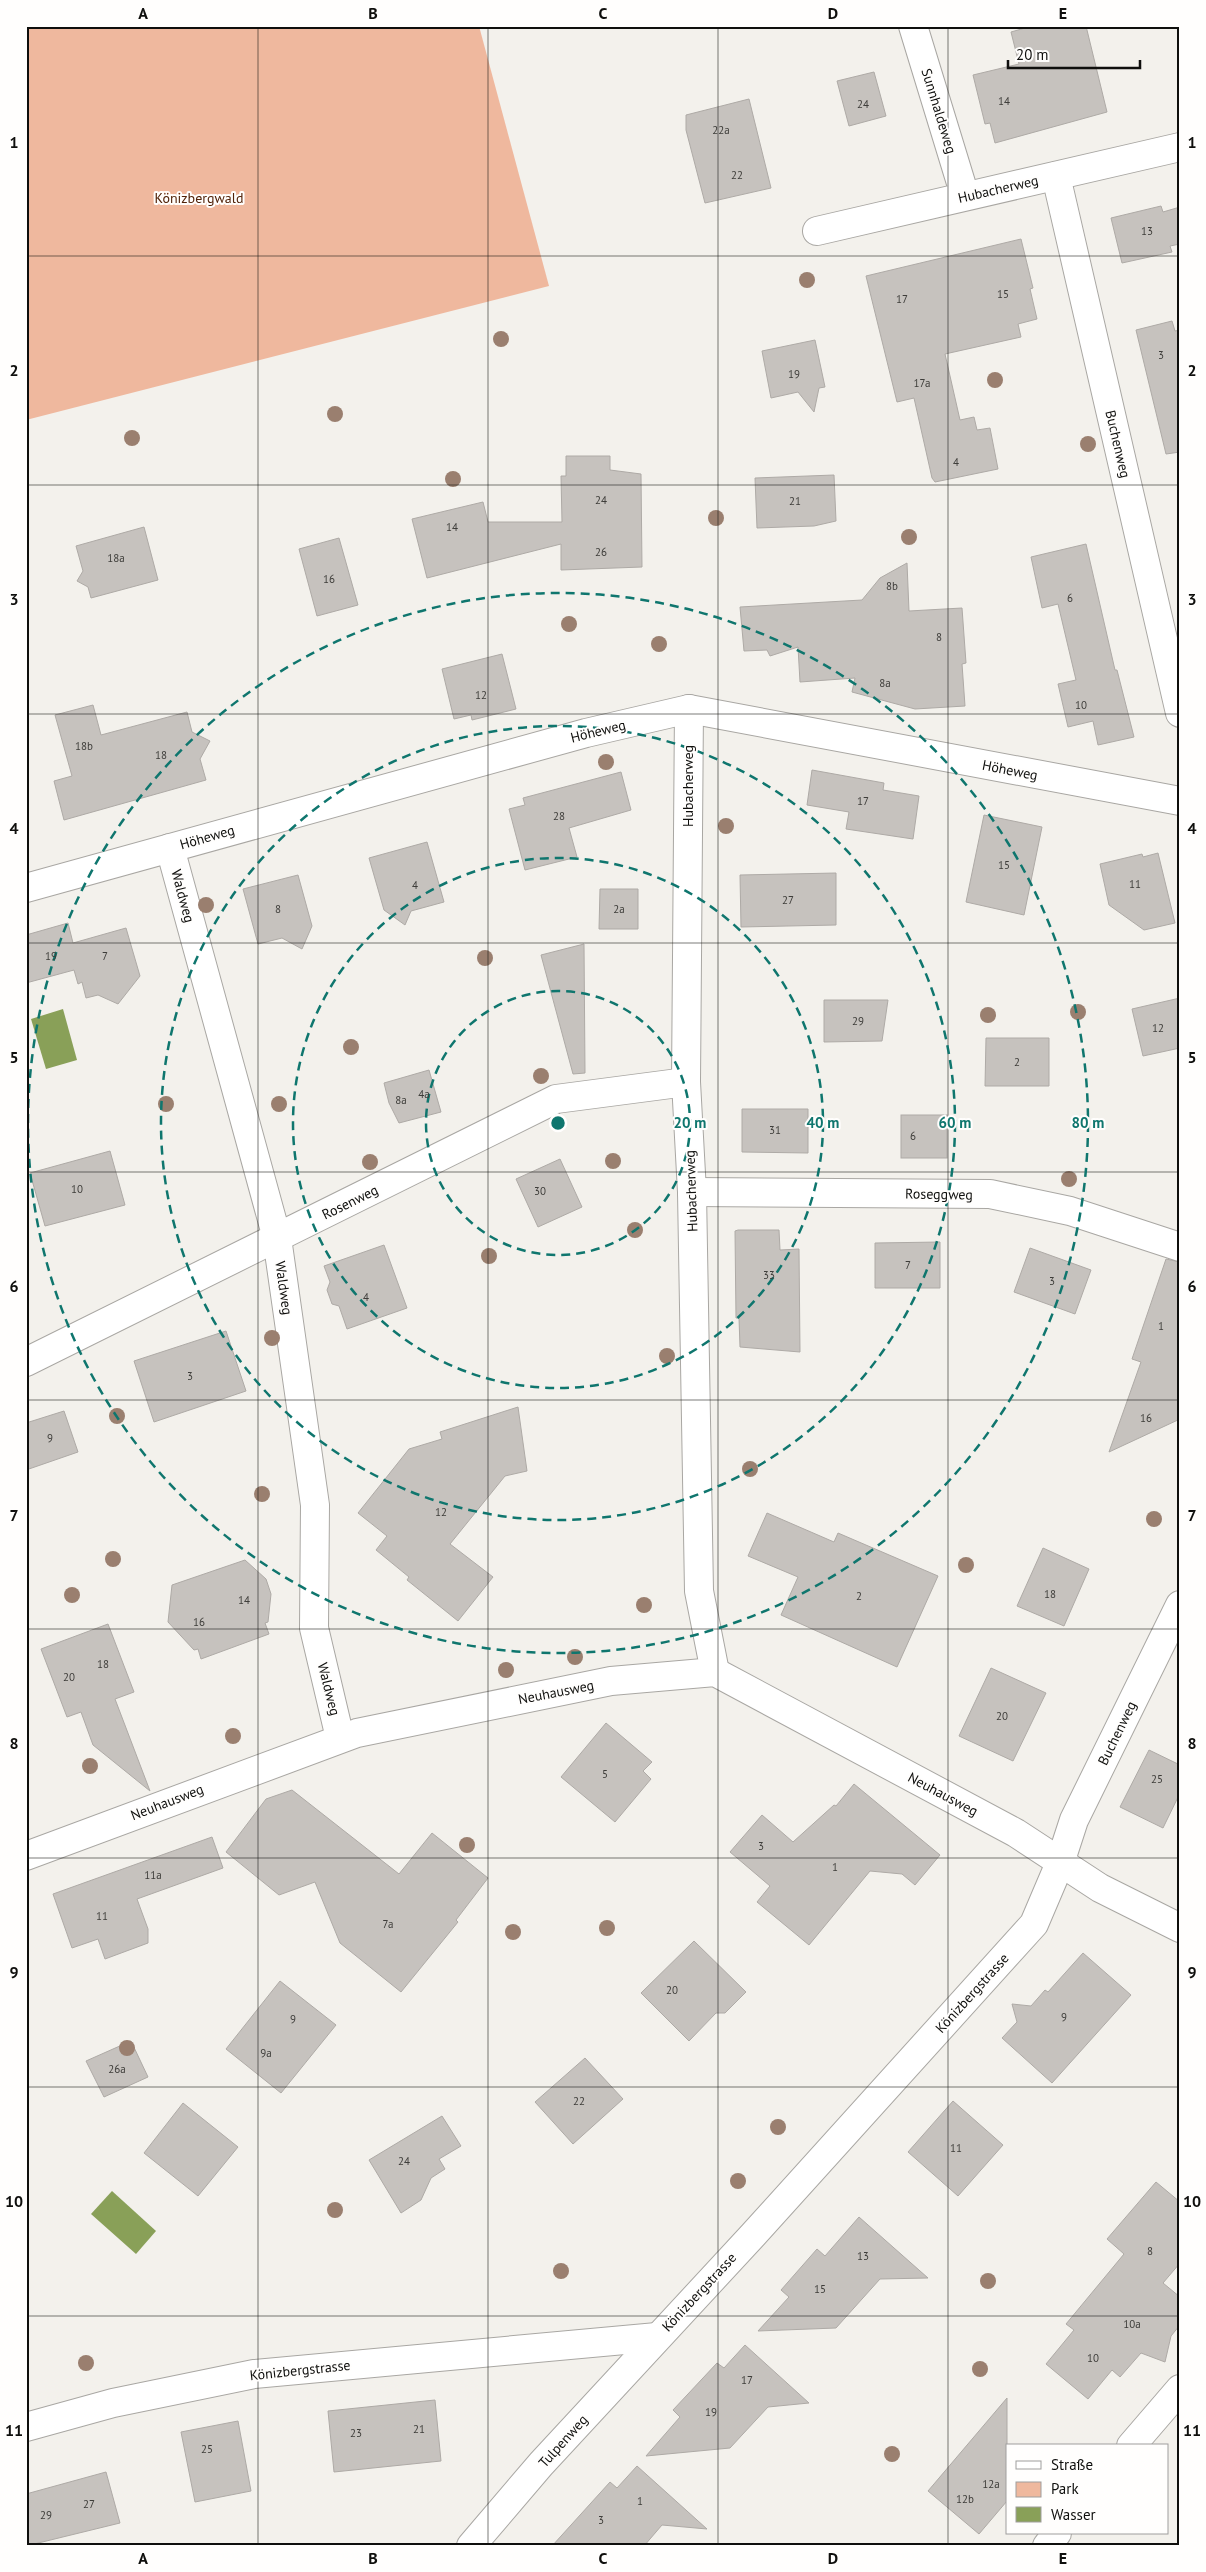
<svg xmlns="http://www.w3.org/2000/svg" width="1206" height="2572" font-family="'PT Sans',sans-serif">
<style>
.green{fill:#efb89e}
.water{fill:#89a058}
.building{fill:#c6c2be;stroke:#aeaaa6}
.lines{fill:none;stroke-linecap:round;stroke-linejoin:round}
.minor-casing{stroke:#a9a7a3;stroke-width:30}
.minor{stroke:#fff;stroke-width:28}
.tree{fill:#9a7f6f}
.grid{fill:none;stroke:#0f0f0d;stroke-width:1;stroke-opacity:0.55}
.ring{fill:none;stroke:#0f766e;stroke-width:2.5;stroke-dasharray:9 6}
.labels{text-anchor:middle;dominant-baseline:central;stroke-width:4;stroke-linejoin:round;paint-order:stroke}
.number-label{font-size:11px;fill:#3d3c39}
.street-label{font-size:14px;fill:#0f0f0d;stroke:#fffefd}
.park-label{font-size:14px;fill:#512208;stroke:#fffefd}
.centre{fill:#0f766e;stroke:#fffefd;stroke-width:2.5}
.ring-label{font-size:15px;text-anchor:middle;font-weight:bold;fill:#0f766e;stroke:#fffefd;stroke-width:4;stroke-linejoin:round;paint-order:stroke}
.neatline{fill:none;stroke:#0f0f0d;stroke-width:2}
.grid-label{font-size:16px;text-anchor:middle;font-weight:bold;fill:#0f0f0d}
</style>
<rect width="100%" height="100%" fill="#f3f1ec"/>
<!-- green -->
<path class="green" d="M26,26H479L549,286L26,420Z"/>
<!-- water -->
<g class="water">
<path d="M63,1009L77,1060L46,1069L31,1019Z"/>
<path d="M112,2191L156,2231L136,2254L91,2214Z"/>
</g>
<!-- building -->
<g class="building">
<path d="M1032,26H1086L1107,112L995,143L990,123L985,124L973,75L1019,64L1011,32Z"/>
<path d="M874,72L886,116L849,126L837,81Z"/>
<path d="M749,99L771,188L705,203L686,130V115Z"/>
<path d="M1161,206L1163,212L1180,207V244L1170,246L1172,252L1122,263L1111,218Z"/>
<path d="M1021,239L1033,288L1030,289L1037,319L1018,324L1021,337L945,354L960,420L974,417L977,430L990,428L998,469L935,482L932,478L914,398L897,402L866,276Z"/>
<path d="M1172,321L1175,331L1180,330V452L1166,454L1136,330Z"/>
<path d="M815,340L825,387L819,388L814,412L798,392L771,398L762,351Z"/>
<path d="M566,456H610V470L641,474L642,567L561,570V544L427,578L412,519L483,502L488,522H562L561,476H566Z"/>
<path d="M834,475L836,521L814,526L757,528L755,478Z"/>
<path d="M144,527L158,580L91,598L88,587L77,581L83,571L76,546Z"/>
<path d="M339,538L358,605L317,616L299,549Z"/>
<path d="M1086,544L1115,670H1117L1134,737L1098,745L1093,721L1068,727L1058,684L1076,680L1058,604L1042,608L1031,557Z"/>
<path d="M907,563L909,611L962,608L966,663L962,664L965,706L915,709L852,692L855,678L800,682L798,647L770,656L767,650L744,651L740,607L862,600L880,578Z"/>
<path d="M502,654L516,709L472,720L471,715L454,719L442,669Z"/>
<path d="M93,705L101,735L187,712L192,732L210,741L200,759L206,780L64,820L54,781L72,776L55,715Z"/>
<path d="M812,770L884,783L883,790L919,796L913,839L846,829L849,812L807,805Z"/>
<path d="M621,772L631,810L569,828L577,857L525,870L509,809L525,805L523,798Z"/>
<path d="M984,815L1042,827L1024,915L966,902Z"/>
<path d="M427,842L444,902L411,911L405,925L384,910L369,858Z"/>
<path d="M1158,853L1175,923L1144,930L1109,905L1100,864L1142,854L1143,857Z"/>
<path d="M836,873V925L741,927L740,875Z"/>
<path d="M298,875L312,926L302,949L282,938L258,944L243,889Z"/>
<path d="M600,889H638V929H599Z"/>
<path d="M68,923L73,943L126,928L140,976L118,1004L98,995L86,998L82,982L78,984L74,970L26,983V935Z"/>
<path d="M584,944L585,1073L573,1074L541,955Z"/>
<path d="M1180,998V1048L1143,1056L1132,1009Z"/>
<path d="M824,1000H888L882,1041L824,1042Z"/>
<path d="M986,1038H1049V1086H985Z"/>
<path d="M429,1070L441,1112L399,1123L389,1103L384,1083Z"/>
<path d="M742,1109H808V1153L742,1152Z"/>
<rect x="901" y="1115" width="46" height="43"/>
<path d="M110,1151L125,1205L45,1226L30,1173Z"/>
<path d="M560,1159L582,1207L538,1227L516,1179Z"/>
<path d="M738,1230H779L780,1250L799,1249L800,1352L740,1347L739,1318H736L735,1231Z"/>
<path d="M940,1242V1288H875V1243Z"/>
<path d="M384,1245L407,1308L347,1329L339,1306L332,1304L327,1290L330,1282L324,1266Z"/>
<path d="M1030,1248L1091,1270L1075,1314L1014,1292Z"/>
<path d="M1166,1259L1180,1262V1419L1109,1452L1141,1362L1132,1359Z"/>
<path d="M226,1331L246,1391L154,1422L134,1361Z"/>
<path d="M518,1407L527,1471L505,1476L450,1544L493,1577L458,1621L407,1580L409,1577L376,1550L387,1536L358,1513L409,1449L442,1439L440,1432Z"/>
<path d="M64,1411L78,1452L26,1470V1423Z"/>
<path d="M767,1513L834,1542L838,1533L938,1576L897,1667L781,1615L798,1577L748,1556Z"/>
<path d="M1043,1548L1089,1569L1064,1626L1017,1606Z"/>
<path d="M245,1560L266,1579L271,1594L268,1622L265,1623L269,1634L201,1659L198,1649L194,1650L168,1622L172,1585Z"/>
<path d="M108,1624L134,1692L115,1699L150,1791L93,1745L81,1712L67,1717L41,1649Z"/>
<path d="M991,1668L1046,1693L1013,1761L959,1736Z"/>
<path d="M606,1723L652,1762L643,1771L651,1779L615,1822L561,1777Z"/>
<path d="M1149,1750L1180,1765V1793L1163,1828L1120,1807Z"/>
<path d="M854,1784L940,1855L915,1885L902,1874L870,1871L809,1945L757,1902L770,1886L730,1852L762,1815L793,1842L834,1805L836,1806Z"/>
<path d="M292,1790L399,1874L432,1833L488,1878L456,1920L458,1922L401,1992L340,1943L315,1882L279,1895L226,1852L266,1799Z"/>
<path d="M212,1837L223,1868L137,1899L148,1929V1943L105,1959L98,1939L72,1948L53,1894Z"/>
<path d="M694,1941L746,1992L725,2013H716L689,2041L641,1993Z"/>
<path d="M1083,1953L1131,1995L1052,2083L1002,2038L1017,2022L1012,2004L1031,2006L1045,1990L1048,1992Z"/>
<path d="M280,1981L336,2025L281,2093L226,2049Z"/>
<path d="M131,2041L148,2077L104,2097L86,2061Z"/>
<path d="M585,2058L623,2099L573,2144L535,2102Z"/>
<path d="M953,2101L1003,2145L958,2196L908,2152Z"/>
<path d="M183,2103L238,2147L198,2196L144,2153Z"/>
<path d="M442,2116L461,2146L439,2159L445,2169L431,2178L421,2200L401,2213L369,2160Z"/>
<path d="M1156,2182L1180,2202V2263L1163,2283L1180,2297V2325L1171,2336L1165,2362L1141,2353L1120,2377L1112,2370L1088,2399L1046,2364L1074,2330L1066,2324L1124,2254L1107,2239Z"/>
<path d="M859,2217L928,2278L880,2279L836,2328L758,2331L789,2297L781,2290L817,2249L825,2256Z"/>
<path d="M745,2345L809,2403L768,2407L730,2448L646,2456L680,2417L673,2410L717,2363L724,2368Z"/>
<path d="M1007,2398V2501L979,2534L928,2491Z"/>
<path d="M435,2400L441,2461L334,2472L328,2411Z"/>
<path d="M238,2421L251,2491L195,2502L181,2432Z"/>
<path d="M637,2466L707,2529L662,2525L644,2546H552L610,2482L617,2488Z"/>
<path d="M106,2472L120,2523L26,2546V2494Z"/>
</g>
<g class="lines">
<!-- minor casing -->
<g class="minor-casing">
<g id="minor">
<path d="M913,26L965,196"/>
<path d="M1056,176L1180,713"/>
<path d="M817,231L1180,147"/>
<path d="M689,709L686,1082L692,1192L699,1591L715,1672"/>
<path d="M170,848L277,1238L315,1505L314,1628L340,1738"/>
<path d="M26,888L586,733L689,709L1180,801"/>
<path d="M692,1192L990,1194L1070,1211L1180,1247"/>
<path d="M26,1362L556,1099L686,1082"/>
<path d="M26,1856L357,1733L611,1681L715,1672L1016,1833L1100,1888L1180,1928"/>
<path d="M26,2427L113,2403L254,2374L657,2337"/>
<path d="M1131,2446L1180,2389"/>
<path d="M471,2546L541,2464L753,2235L1034,1924L1060,1863L1074,1820L1180,1605"/>
<path d="M1047,2546L1057,2533"/>
</g>
</g>
<!-- minor -->
<use href="#minor" class="minor"/>
</g>
<!-- trees -->
<g class="tree">
<circle cx="807" cy="280" r="8"/>
<circle cx="501" cy="339" r="8"/>
<circle cx="995" cy="380" r="8"/>
<circle cx="335" cy="414" r="8"/>
<circle cx="132" cy="438" r="8"/>
<circle cx="1088" cy="444" r="8"/>
<circle cx="453" cy="479" r="8"/>
<circle cx="716" cy="518" r="8"/>
<circle cx="909" cy="537" r="8"/>
<circle cx="569" cy="624" r="8"/>
<circle cx="659" cy="644" r="8"/>
<circle cx="606" cy="762" r="8"/>
<circle cx="726" cy="826" r="8"/>
<circle cx="206" cy="905" r="8"/>
<circle cx="485" cy="958" r="8"/>
<circle cx="1078" cy="1012" r="8"/>
<circle cx="988" cy="1015" r="8"/>
<circle cx="351" cy="1047" r="8"/>
<circle cx="541" cy="1076" r="8"/>
<circle cx="166" cy="1104" r="8"/>
<circle cx="279" cy="1104" r="8"/>
<circle cx="613" cy="1161" r="8"/>
<circle cx="370" cy="1162" r="8"/>
<circle cx="1069" cy="1179" r="8"/>
<circle cx="635" cy="1230" r="8"/>
<circle cx="489" cy="1256" r="8"/>
<circle cx="272" cy="1338" r="8"/>
<circle cx="667" cy="1356" r="8"/>
<circle cx="117" cy="1416" r="8"/>
<circle cx="750" cy="1469" r="8"/>
<circle cx="262" cy="1494" r="8"/>
<circle cx="1154" cy="1519" r="8"/>
<circle cx="113" cy="1559" r="8"/>
<circle cx="966" cy="1565" r="8"/>
<circle cx="72" cy="1595" r="8"/>
<circle cx="644" cy="1605" r="8"/>
<circle cx="575" cy="1657" r="8"/>
<circle cx="506" cy="1670" r="8"/>
<circle cx="233" cy="1736" r="8"/>
<circle cx="90" cy="1766" r="8"/>
<circle cx="467" cy="1845" r="8"/>
<circle cx="607" cy="1928" r="8"/>
<circle cx="513" cy="1932" r="8"/>
<circle cx="127" cy="2048" r="8"/>
<circle cx="778" cy="2127" r="8"/>
<circle cx="738" cy="2181" r="8"/>
<circle cx="335" cy="2210" r="8"/>
<circle cx="561" cy="2271" r="8"/>
<circle cx="988" cy="2281" r="8"/>
<circle cx="86" cy="2363" r="8"/>
<circle cx="980" cy="2369" r="8"/>
<circle cx="892" cy="2454" r="8"/>
</g>
<!-- grid -->
<path class="grid" d="M258,26V2546M488,26V2546M718,26V2546M948,26V2546M26,256H1180M26,485H1180M26,714H1180M26,943H1180M26,1172H1180M26,1400H1180M26,1629H1180M26,1858H1180M26,2087H1180M26,2316H1180"/>
<!-- distance rings -->
<g class="ring">
<circle cx="558" cy="1123" r="132"/>
<circle cx="558" cy="1123" r="265"/>
<circle cx="558" cy="1123" r="397"/>
<circle cx="558" cy="1123" r="530"/>
</g>
<g class="labels">
<!-- number labels -->
<g class="number-label">
<text x="1004" y="101">14</text>
<text x="863" y="104">24</text>
<text x="721" y="130">22a</text>
<text x="737" y="175">22</text>
<text x="1147" y="231">13</text>
<text x="1003" y="294">15</text>
<text x="902" y="299">17</text>
<text x="1161" y="355">3</text>
<text x="794" y="374">19</text>
<text x="922" y="383">17a</text>
<text x="956" y="462">4</text>
<text x="601" y="500">24</text>
<text x="795" y="501">21</text>
<text x="452" y="527">14</text>
<text x="601" y="552">26</text>
<text x="116" y="558">18a</text>
<text x="329" y="579">16</text>
<text x="892" y="586">8b</text>
<text x="1070" y="598">6</text>
<text x="939" y="637">8</text>
<text x="885" y="683">8a</text>
<text x="481" y="695">12</text>
<text x="1081" y="705">10</text>
<text x="84" y="746">18b</text>
<text x="161" y="755">18</text>
<text x="863" y="801">17</text>
<text x="559" y="816">28</text>
<text x="1004" y="865">15</text>
<text x="1135" y="884">11</text>
<text x="415" y="885">4</text>
<text x="788" y="900">27</text>
<text x="278" y="909">8</text>
<text x="619" y="909">2a</text>
<text x="51" y="956">19</text>
<text x="105" y="956">7</text>
<text x="858" y="1021">29</text>
<text x="1158" y="1028">12</text>
<text x="1017" y="1062">2</text>
<text x="424" y="1094">4a</text>
<text x="401" y="1100">8a</text>
<text x="775" y="1130">31</text>
<text x="913" y="1136">6</text>
<text x="77" y="1189">10</text>
<text x="540" y="1191">30</text>
<text x="908" y="1265">7</text>
<text x="769" y="1275">33</text>
<text x="1052" y="1281">3</text>
<text x="366" y="1297">4</text>
<text x="1161" y="1326">1</text>
<text x="190" y="1376">3</text>
<text x="1146" y="1418">16</text>
<text x="50" y="1438">9</text>
<text x="441" y="1512">12</text>
<text x="1050" y="1594">18</text>
<text x="859" y="1596">2</text>
<text x="244" y="1600">14</text>
<text x="199" y="1622">16</text>
<text x="103" y="1664">18</text>
<text x="69" y="1677">20</text>
<text x="1002" y="1716">20</text>
<text x="605" y="1774">5</text>
<text x="1157" y="1779">25</text>
<text x="761" y="1846">3</text>
<text x="835" y="1867">1</text>
<text x="153" y="1875">11a</text>
<text x="102" y="1916">11</text>
<text x="388" y="1924">7a</text>
<text x="672" y="1990">20</text>
<text x="1064" y="2017">9</text>
<text x="293" y="2019">9</text>
<text x="266" y="2053">9a</text>
<text x="117" y="2069">26a</text>
<text x="579" y="2101">22</text>
<text x="956" y="2148">11</text>
<text x="404" y="2161">24</text>
<text x="1150" y="2251">8</text>
<text x="863" y="2256">13</text>
<text x="820" y="2289">15</text>
<text x="1132" y="2324">10a</text>
<text x="1093" y="2358">10</text>
<text x="747" y="2380">17</text>
<text x="711" y="2412">19</text>
<text x="419" y="2429">21</text>
<text x="356" y="2433">23</text>
<text x="207" y="2449">25</text>
<text x="991" y="2484">12a</text>
<text x="965" y="2499">12b</text>
<text x="640" y="2501">1</text>
<text x="89" y="2504">27</text>
<text x="46" y="2515">29</text>
<text x="601" y="2520">3</text>
</g>
<!-- street labels -->
<g class="street-label">
<text transform="translate(939 111) rotate(73)">Sunnhaldeweg</text>
<text transform="translate(998 189) rotate(-13)">Hubacherweg</text>
<text transform="translate(1118 444) rotate(77)">Buchenweg</text>
<text transform="translate(598 731) rotate(-14)">Höheweg</text>
<text transform="translate(1010 770) rotate(11)">Höheweg</text>
<text transform="translate(688 786) rotate(-90)">Hubacherweg</text>
<text transform="translate(207 837) rotate(-16)">Höheweg</text>
<text transform="translate(183 896) rotate(75)">Waldweg</text>
<text transform="translate(691 1191) rotate(-92)">Hubacherweg</text>
<text transform="translate(939 1194) rotate(1)">Roseggweg</text>
<text transform="translate(350 1202) rotate(-26)">Rosenweg</text>
<text transform="translate(284 1288) rotate(82)">Waldweg</text>
<text transform="translate(329 1689) rotate(76)">Waldweg</text>
<text transform="translate(556 1692) rotate(-11)">Neuhausweg</text>
<text transform="translate(1117 1733) rotate(-64)">Buchenweg</text>
<text transform="translate(943 1794) rotate(28)">Neuhausweg</text>
<text transform="translate(167 1802) rotate(-21)">Neuhausweg</text>
<text transform="translate(972 1993) rotate(-48)">Könizbergstrasse</text>
<text transform="translate(699 2292) rotate(-47)">Könizbergstrasse</text>
<text transform="translate(300 2370) rotate(-6)">Könizbergstrasse</text>
<text transform="translate(563 2441) rotate(-48)">Tulpenweg</text>
</g>
<!-- park labels -->
<g class="park-label">
<text x="199" y="198">Könizbergwald</text>
</g>
</g>
<circle cx="558" cy="1123" r="8" class="centre"/>
<g class="ring-label">
<text x="690" y="1128">20 m</text>
<text x="823" y="1128">40 m</text>
<text x="955" y="1128">60 m</text>
<text x="1088" y="1128">80 m</text>
</g>
<!-- border -->
<rect width="1206" height="2572" fill="none" stroke="#fffefd" stroke-width="55"/>
<!-- legend -->
<rect x="1006" y="2444" width="162" height="90" fill="#fffefd" stroke="#9f9e9d"/>
<rect x="1016" y="2461" width="25" height="8" fill="#ffffff" stroke="#9f9e9d"/>
<text x="1051" y="2470" font-size="15" fill="#0f0f0d">Straße</text>
<rect x="1016" y="2482" width="25" height="15" fill="#efb89e" stroke="#9f9e9d"/>
<text x="1051" y="2494" font-size="15" fill="#0f0f0d">Park</text>
<rect x="1016" y="2507" width="25" height="15" fill="#89a058" stroke="#9f9e9d"/>
<text x="1051" y="2520" font-size="15" fill="#0f0f0d">Wasser</text>
<!-- scale -->
<path d="M1008 60v8h132v-8" fill="none" stroke="#0f0f0d" stroke-width="2.5"/>
<text x="1016" y="60" font-size="15" fill="#0f0f0d" stroke="#fffefd" stroke-width="4" paint-order="stroke">20 m</text>
<rect x="28" y="28" width="1150" height="2516" class="neatline"/>
<g class="grid-label">
<text x="143" y="19">A</text>
<text x="373" y="19">B</text>
<text x="603" y="19">C</text>
<text x="833" y="19">D</text>
<text x="1063" y="19">E</text>
<text x="14" y="148">1</text>
<text x="1192" y="148">1</text>
<text x="14" y="376">2</text>
<text x="1192" y="376">2</text>
<text x="14" y="605">3</text>
<text x="1192" y="605">3</text>
<text x="14" y="834">4</text>
<text x="1192" y="834">4</text>
<text x="14" y="1063">5</text>
<text x="1192" y="1063">5</text>
<text x="14" y="1292">6</text>
<text x="1192" y="1292">6</text>
<text x="14" y="1521">7</text>
<text x="1192" y="1521">7</text>
<text x="14" y="1749">8</text>
<text x="1192" y="1749">8</text>
<text x="14" y="1978">9</text>
<text x="1192" y="1978">9</text>
<text x="14" y="2207">10</text>
<text x="1192" y="2207">10</text>
<text x="14" y="2436">11</text>
<text x="1192" y="2436">11</text>
<text x="143" y="2564">A</text>
<text x="373" y="2564">B</text>
<text x="603" y="2564">C</text>
<text x="833" y="2564">D</text>
<text x="1063" y="2564">E</text>
</g>
</svg>
